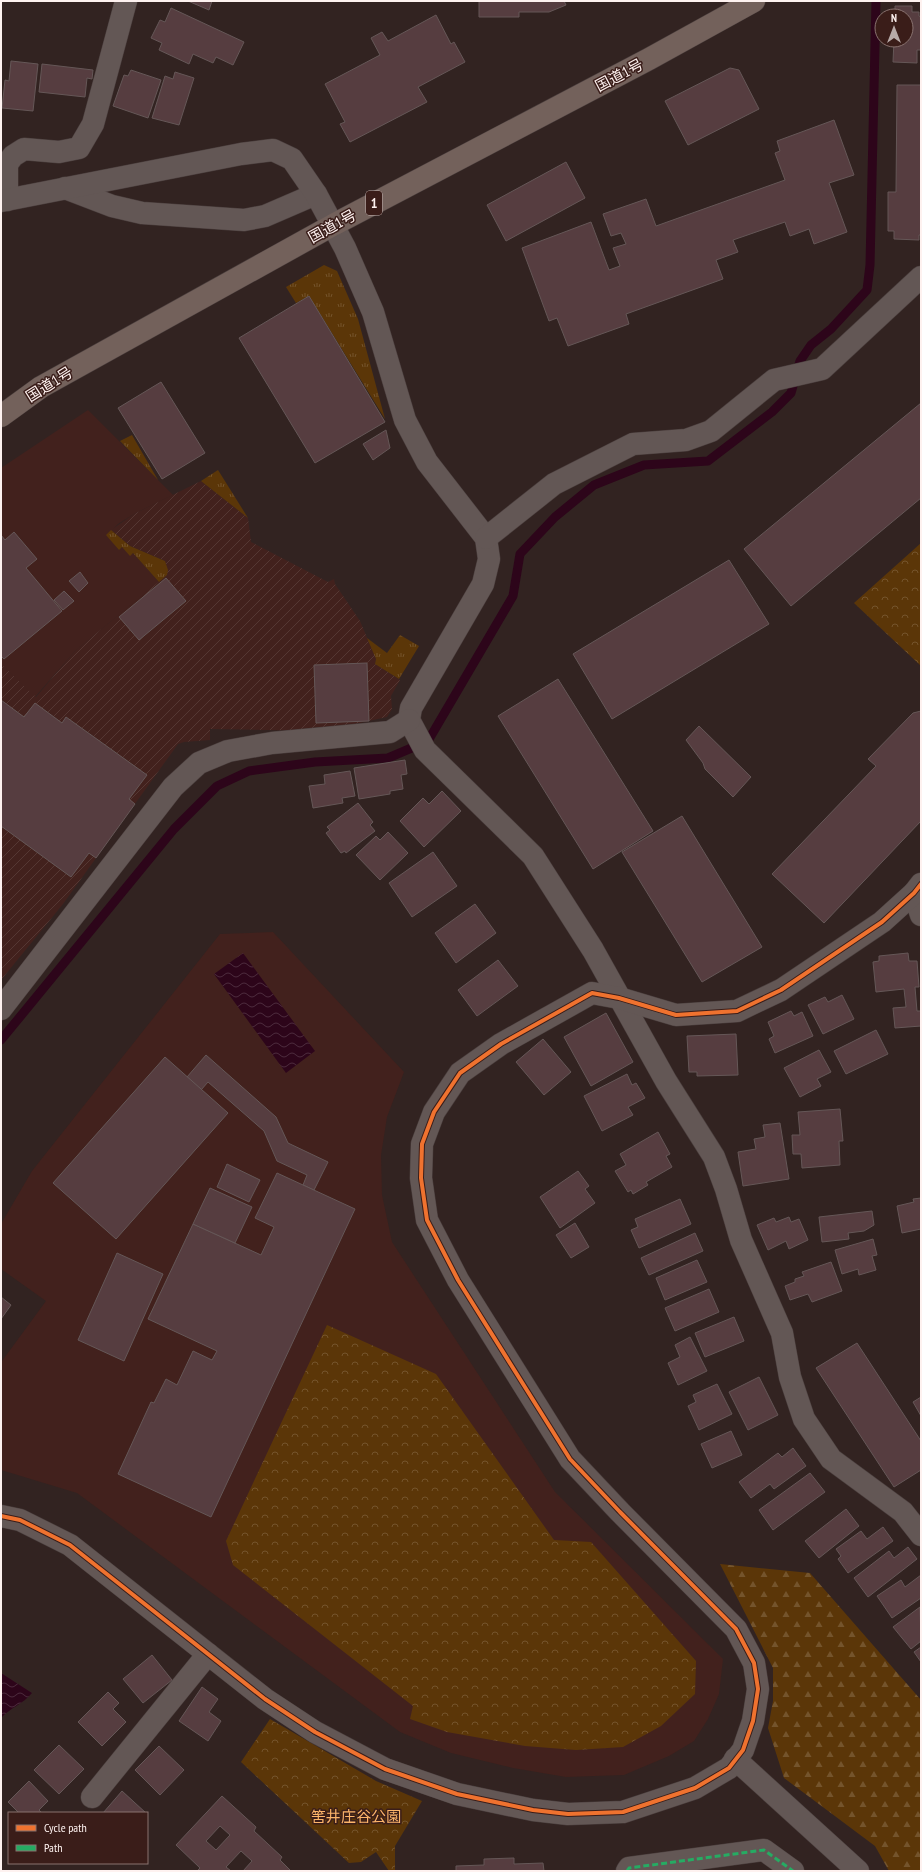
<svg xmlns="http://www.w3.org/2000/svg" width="922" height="1872" font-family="'PT Sans Narrow','Noto Sans JP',sans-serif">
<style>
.built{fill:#42211d}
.industrial{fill:url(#industrial-furrows)}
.grass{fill:url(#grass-tufts)}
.forest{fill:url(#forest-firs)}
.park{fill:url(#park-crowns)}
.water{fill:url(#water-waves)}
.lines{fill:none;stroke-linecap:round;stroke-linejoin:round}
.stream{stroke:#2d051a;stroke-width:9}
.building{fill:#563d40;stroke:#655757;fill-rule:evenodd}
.minor-casing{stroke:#4a3e3d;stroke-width:23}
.highway-casing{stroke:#4a3e3d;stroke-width:23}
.minor{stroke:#635755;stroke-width:22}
.highway{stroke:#73615b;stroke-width:22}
.quiet{stroke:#26ab63;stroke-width:3;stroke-dasharray:6 3;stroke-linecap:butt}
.cycleway-casing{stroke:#3a1d19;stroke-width:6}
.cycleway{stroke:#ef722f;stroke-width:4}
.labels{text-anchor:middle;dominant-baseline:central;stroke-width:3;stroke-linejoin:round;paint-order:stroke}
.shield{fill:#3a1d19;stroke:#c3b2b0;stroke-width:1}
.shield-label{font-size:14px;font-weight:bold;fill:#fef2f0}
.street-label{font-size:15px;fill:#fef2f0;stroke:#3a1d19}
.park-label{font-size:15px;fill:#fcb46a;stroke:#3a1d19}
</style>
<defs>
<pattern id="industrial-furrows" width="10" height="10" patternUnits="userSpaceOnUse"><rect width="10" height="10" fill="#42211d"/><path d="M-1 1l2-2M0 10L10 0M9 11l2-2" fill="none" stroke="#553733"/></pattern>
<pattern id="grass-tufts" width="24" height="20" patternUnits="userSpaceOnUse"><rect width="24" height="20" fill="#5b3608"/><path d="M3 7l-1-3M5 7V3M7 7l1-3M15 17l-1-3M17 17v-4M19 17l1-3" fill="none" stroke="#74542c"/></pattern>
<pattern id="forest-firs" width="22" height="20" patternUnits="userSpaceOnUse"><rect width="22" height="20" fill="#5b3608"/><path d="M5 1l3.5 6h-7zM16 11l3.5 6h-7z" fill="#74542c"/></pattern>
<pattern id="park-crowns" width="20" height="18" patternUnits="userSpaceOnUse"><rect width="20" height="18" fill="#5b3608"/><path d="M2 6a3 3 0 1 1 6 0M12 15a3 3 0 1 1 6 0" fill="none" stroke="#74542c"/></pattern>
<pattern id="water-waves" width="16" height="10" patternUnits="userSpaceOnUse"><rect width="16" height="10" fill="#2d051a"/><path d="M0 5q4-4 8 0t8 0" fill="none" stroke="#4c2a3c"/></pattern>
</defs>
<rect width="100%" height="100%" fill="#322321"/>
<!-- built -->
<g class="built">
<path d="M88,410L173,495L134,514L118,524L107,535L119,550L122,547L130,555L133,553L159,582L75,651L35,697L1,664V468Z"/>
<path d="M273,932L404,1072L387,1117L381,1155L382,1195L392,1242L555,1492L723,1659L719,1694L708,1719L694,1741L669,1756L624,1775L566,1777L513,1768L451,1753L400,1732L77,1493L1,1470L2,1361L46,1301L1,1269V1224L32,1171L220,934Z"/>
</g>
<!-- industrial -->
<path class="industrial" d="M201,481L248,518L251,542L328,582L334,579L335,584L360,621L376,659L375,664L400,680L391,696L392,709L387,717L322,731L210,729V740L184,742L178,744L63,904L1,980V664L36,697L75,651L167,575L165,561L130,546L111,530L134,514Z"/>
<!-- grass -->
<g class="grass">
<path d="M324,265L337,271L358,319L385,419L309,296L296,303L286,287Z"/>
<path d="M132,435L158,480L120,441Z"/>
<path d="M218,470L248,518L201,481Z"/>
<path d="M111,530L130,546L165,561L168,570L167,575L159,582L133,553L130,556L122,547L119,550L106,535Z"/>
<path d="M400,635L419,646L399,679L375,664L376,659L367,638L387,653Z"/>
</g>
<!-- forest -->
<path class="forest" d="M720,1564L810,1573L921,1700V1871H889L875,1846L784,1778L768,1728L773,1701V1668Z"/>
<!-- park -->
<g class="park">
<path d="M921,543V666L854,603Z"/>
<path d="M327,1325L436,1374L554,1540L591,1542L696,1661L695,1694L661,1726L623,1747L576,1750L525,1746L447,1732L410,1719L413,1706L233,1565L226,1541Z"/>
<path d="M270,1719L376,1781L422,1801L395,1846V1871H389L376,1852L361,1862L349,1863L241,1762Z"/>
</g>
<!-- water -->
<g class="water">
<path d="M243,953L315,1051L286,1073L214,974Z"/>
<path d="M1,1673L32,1693C23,1704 10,1708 1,1718Z"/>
</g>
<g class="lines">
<!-- stream -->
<path class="stream" d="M1,1040L174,829L217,786L249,771L315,762L388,758L428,741L513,596L520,554L555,517L594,485L644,465L708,461L772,412L791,393L800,361L811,345L831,329L867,290L870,265L876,1"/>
</g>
<!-- building -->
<g class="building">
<path d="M188,1H212L209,10Z"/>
<path d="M479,1H564L566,5L549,12H519V17H479Z"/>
<path d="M895,6H912V12H919V16L921,17V50H917V63L893,62L894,40H906V16H895Z"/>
<path d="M171,8L244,42L233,65L216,57L213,63L193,54L189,64L159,50L162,43L151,38L160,20L165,22Z"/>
<path d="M436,15L451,44L454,42L465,62L418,87L427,102L350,142L340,124L345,122L325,84L380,55L371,38L382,32L388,41Z"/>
<path d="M11,61L38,64L33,111L2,108L5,80L9,81Z"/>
<path d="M42,64L93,70L92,79L87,78L85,97L39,92Z"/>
<path d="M730,68L739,70L759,109L688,145L665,101Z"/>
<path d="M131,70L161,80L148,118L113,106L124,75L128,76Z"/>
<path d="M175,72L194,78L179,125L152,118L165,76L173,79Z"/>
<path d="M897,85H921V235H919V240L894,239V231H888V192H896Z"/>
<path d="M834,120L854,175L829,183L847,232L814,244L809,229L790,236L785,222L733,240L738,252L716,260L723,279L626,314L629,324L568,346L557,318L549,321L522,248L591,222L609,270L620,266L613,248L626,244L621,233L611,236L603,214L646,199L656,226L785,180L775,153L780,151L777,141Z"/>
<path d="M566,162L585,198L506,241L487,205Z"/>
<path d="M309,296L385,422L315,463L239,338Z"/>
<path d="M161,382L205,453L162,479L118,408Z"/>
<path d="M921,403V498L791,606L744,549Z"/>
<path d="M386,430L390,448L373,460L363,444Z"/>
<path d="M14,532L37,559L26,568L62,611L4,659L1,656V535L5,540Z"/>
<path d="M729,560L769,624L612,719L573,654Z"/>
<path d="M80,572L88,583L79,592L69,581Z"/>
<path d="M166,578L186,601L139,640L119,617Z"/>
<path d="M64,591L74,601L63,610L54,600Z"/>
<path d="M367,663L369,721L316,723L314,665Z"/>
<path d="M558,679L653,831L593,869L498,716Z"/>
<path d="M1,700L24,717L35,703L62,723L66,717L147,775L129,799L135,804L96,858L89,853L71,877L1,826Z"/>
<path d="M921,711V821L824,923L772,874L876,766L868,759L913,713Z"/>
<path d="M699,726L751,777L733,797L705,769L703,763L686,740Z"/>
<path d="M405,760L407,774L401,775L403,789L390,791V794L359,799L354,768Z"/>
<path d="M350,771L355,796L342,798L343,803L313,808L309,786L325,784L324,775Z"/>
<path d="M442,791L461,811L424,847L400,821L423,798L429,804Z"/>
<path d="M358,803L373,822L370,825L375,831L346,853L345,851L341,853L326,833L330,830L327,827Z"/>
<path d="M682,816L762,947L702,982L622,852Z"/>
<path d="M388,832L408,853L380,880L356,855L376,836L380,840Z"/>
<path d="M433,852L457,886L412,917L389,883Z"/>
<path d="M475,904L496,933L456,963L435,933Z"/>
<path d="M908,953L909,961H917L919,987H915L917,1011H921V1026L895,1028L893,1008L906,1007L904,989L876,992L873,962L879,961V956Z"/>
<path d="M498,960L518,986L477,1016L458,990Z"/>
<path d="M842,995L854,1019L823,1034L808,1005L825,997L828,1002Z"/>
<path d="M791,1011L794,1016L802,1012L813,1036L775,1053L769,1039L774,1036L768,1022Z"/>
<path d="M606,1013L633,1062L591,1086L564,1037Z"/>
<path d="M876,1030L888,1054L846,1074L834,1051Z"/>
<path d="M736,1034L738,1075L697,1076V1072H689L687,1036Z"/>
<path d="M543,1039L571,1072L544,1095L516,1062Z"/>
<path d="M819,1050L831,1072L817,1079L821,1086L800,1097L784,1068Z"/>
<path d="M206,1055L276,1117L288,1143L328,1162L314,1190L303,1185L307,1175L277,1161L264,1131L208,1082L201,1090L187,1077Z"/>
<path d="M165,1057L228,1113L116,1239L53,1183Z"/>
<path d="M627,1074L632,1085L636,1083L645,1098L628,1107L633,1115L602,1131L584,1096Z"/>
<path d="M840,1109L843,1141H839L840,1165L802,1168L801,1154H793L792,1135H800L798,1112Z"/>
<path d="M780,1123L789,1179L743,1186L738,1152L756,1149L754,1139L765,1137L763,1125Z"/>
<path d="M658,1132L670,1154L666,1156L672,1167L646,1182L648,1185L633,1194L631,1190L628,1192L615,1171L626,1165L620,1154Z"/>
<path d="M227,1164L260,1180L249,1202L217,1187Z"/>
<path d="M578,1171L589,1186L585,1189L595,1203L560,1228L540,1197Z"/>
<path d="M277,1173L355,1209L211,1517L118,1474L151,1402L154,1403L166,1379L177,1385L193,1351L212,1360L217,1351L148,1319L193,1224L261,1255L274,1227L255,1218Z"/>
<path d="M210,1188L252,1207L235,1243L193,1224Z"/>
<path d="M921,1198V1229L902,1233L897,1206L914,1202L913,1199Z"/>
<path d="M680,1199L691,1224L639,1248L631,1230L638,1227L635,1219Z"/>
<path d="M872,1211L874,1225L864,1231L848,1233L849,1239L822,1242L819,1217Z"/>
<path d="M789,1217L791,1222L799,1219L808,1240L789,1249L786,1241L768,1250L757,1225L774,1218L776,1222Z"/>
<path d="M575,1223L589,1247L571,1258L556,1235Z"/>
<path d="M695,1233L703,1251L649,1275L641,1258Z"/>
<path d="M873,1239L877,1255L872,1256L876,1270L859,1275L858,1269L842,1274L835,1250Z"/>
<path d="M117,1253L163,1274L124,1361L78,1340Z"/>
<path d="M697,1260L707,1282L665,1300L656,1278Z"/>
<path d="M831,1262L842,1291L812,1302L808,1294L790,1300L785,1286L795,1282V1279L804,1276L802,1272Z"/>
<path d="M709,1289L719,1312L675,1331L665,1308Z"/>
<path d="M1,1297L11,1305L1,1319Z"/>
<path d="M734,1317L744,1341L705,1357L695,1333Z"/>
<path d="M690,1337L707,1371L678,1385L668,1363L680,1357L675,1345Z"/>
<path d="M857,1343L921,1441V1470L894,1487L816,1368Z"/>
<path d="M759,1377L778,1415L748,1430L729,1392Z"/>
<path d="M717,1384L732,1414L699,1430L688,1406L696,1402L693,1395Z"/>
<path d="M921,1397V1416L913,1402Z"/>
<path d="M731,1431L742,1455L712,1468L701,1444Z"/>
<path d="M793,1448L806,1466L774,1489L770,1484L751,1498L739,1482L778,1453L782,1457Z"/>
<path d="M810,1473L825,1492L773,1530L759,1510Z"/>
<path d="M846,1509L859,1526L819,1558L805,1541Z"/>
<path d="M883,1527L893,1541L848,1573L838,1559L841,1556L836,1549L861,1531L867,1539Z"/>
<path d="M908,1547L917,1559L868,1597L854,1578L889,1551L894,1558Z"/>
<path d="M921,1575V1598L892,1618L877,1596L901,1580L905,1587Z"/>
<path d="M920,1607L921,1641L911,1649L893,1627Z"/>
<path d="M921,1647V1662L914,1652Z"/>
<path d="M152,1655L172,1680L143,1703L123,1679Z"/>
<path d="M202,1687L218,1699L209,1712L221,1721L208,1741L179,1721Z"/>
<path d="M108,1692L119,1703L113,1709L126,1722L102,1746L78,1722Z"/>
<path d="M59,1745L84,1769L59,1794L34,1770Z"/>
<path d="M159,1746L184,1770L160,1795L135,1770Z"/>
<path d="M29,1781L48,1801L39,1810L42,1813H19L8,1802Z"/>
<path d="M122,1791L146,1813H103Z"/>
<path d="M222,1796L256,1827L254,1831L282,1857L280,1860L291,1871H243L252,1861L241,1851L226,1867L231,1871H197L200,1868L176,1845ZM220,1826L230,1835L216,1850L206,1841Z"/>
<path d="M514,1858V1864L543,1863L544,1871H456V1866L484,1865V1859Z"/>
</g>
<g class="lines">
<!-- minor casing -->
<g class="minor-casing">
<g id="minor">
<path d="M65,188L112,206L142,213L244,220L265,216L316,194"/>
<path d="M7,200V164L13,156L24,149L59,152L79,148L93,124L126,1"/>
<path d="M1,201L241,154L273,150L292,159L316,194L345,248L373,312L405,420L427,462L486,538L489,559L483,584L411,708L409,720L425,750L533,856L593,950L666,1081L714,1157L726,1189L741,1240L782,1333L790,1377L804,1419L831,1459L903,1512L921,1535"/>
<path d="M486,538L554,484L633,444L686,440L711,431L774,380L822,369L921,277"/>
<path d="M914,893L921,915"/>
<path d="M1,1009L173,787L199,763L228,751L272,743L390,732L409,720"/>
<path d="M1,1516L20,1520L70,1545L265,1699L315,1732L385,1769L457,1794L533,1810L568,1814L623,1812L695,1788L729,1768L743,1750L753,1721L758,1689L754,1663L736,1629L620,1512L570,1459L458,1280L427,1220L421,1178L422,1144L434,1112L460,1073L501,1044L592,993L619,998L676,1015L737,1011L781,990L882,922L914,893L921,884"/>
<path d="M735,1759L858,1871"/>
<path d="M92,1797L208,1654"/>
<path d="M627,1871L629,1868L764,1850L793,1871"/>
</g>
</g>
<!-- highway casing -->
<g class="highway-casing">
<path id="highway" d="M1,416L41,387L333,225L649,59L754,1"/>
</g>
<!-- minor -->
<use href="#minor" class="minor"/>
<!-- highway -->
<use href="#highway" class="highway"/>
<!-- quiet -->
<path class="quiet" d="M627,1871L629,1868L764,1850L793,1871"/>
<!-- cycleway casing -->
<g class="cycleway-casing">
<path id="cycleway" d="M1,1516L20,1520L70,1545L265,1699L315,1732L385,1769L457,1794L533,1810L568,1814L623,1812L695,1788L729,1768L743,1750L753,1721L758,1689L754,1663L736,1629L620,1512L570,1459L458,1280L427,1220L421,1178L422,1144L434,1112L460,1073L501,1044L592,993L619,998L676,1015L737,1011L781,990L882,922L914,893L921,884"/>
</g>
<!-- cycleway -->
<use href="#cycleway" class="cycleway"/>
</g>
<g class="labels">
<!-- shield labels -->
<rect class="shield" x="366" y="191" width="16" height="24" rx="3"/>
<g class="shield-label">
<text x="374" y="203">1</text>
</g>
<!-- street labels -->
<g class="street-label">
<text transform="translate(619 75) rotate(-28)">国道1号</text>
<text transform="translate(332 226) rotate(-29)">国道1号</text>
<text transform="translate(49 384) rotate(-32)">国道1号</text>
</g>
<!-- park labels -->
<g class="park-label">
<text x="356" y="1816">筈井庄谷公園</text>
</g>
</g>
<!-- border -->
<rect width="922" height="1872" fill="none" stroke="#fef2f0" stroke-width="4"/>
<!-- legend -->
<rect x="8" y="1812" width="140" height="52" fill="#3a1d19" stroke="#88726f"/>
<rect x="16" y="1825" width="20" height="6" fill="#ef722f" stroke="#88726f"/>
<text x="44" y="1832" font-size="12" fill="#fef2f0">Cycle path</text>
<rect x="16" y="1845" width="20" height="6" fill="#26ab63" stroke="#88726f"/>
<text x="44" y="1852" font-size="12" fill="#fef2f0">Path</text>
<!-- north arrow -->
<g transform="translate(894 28)"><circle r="19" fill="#3a1d19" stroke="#88726f"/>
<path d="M0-3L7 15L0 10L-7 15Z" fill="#b7aaa8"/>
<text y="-6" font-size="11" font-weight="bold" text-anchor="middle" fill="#fef2f0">N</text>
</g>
</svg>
